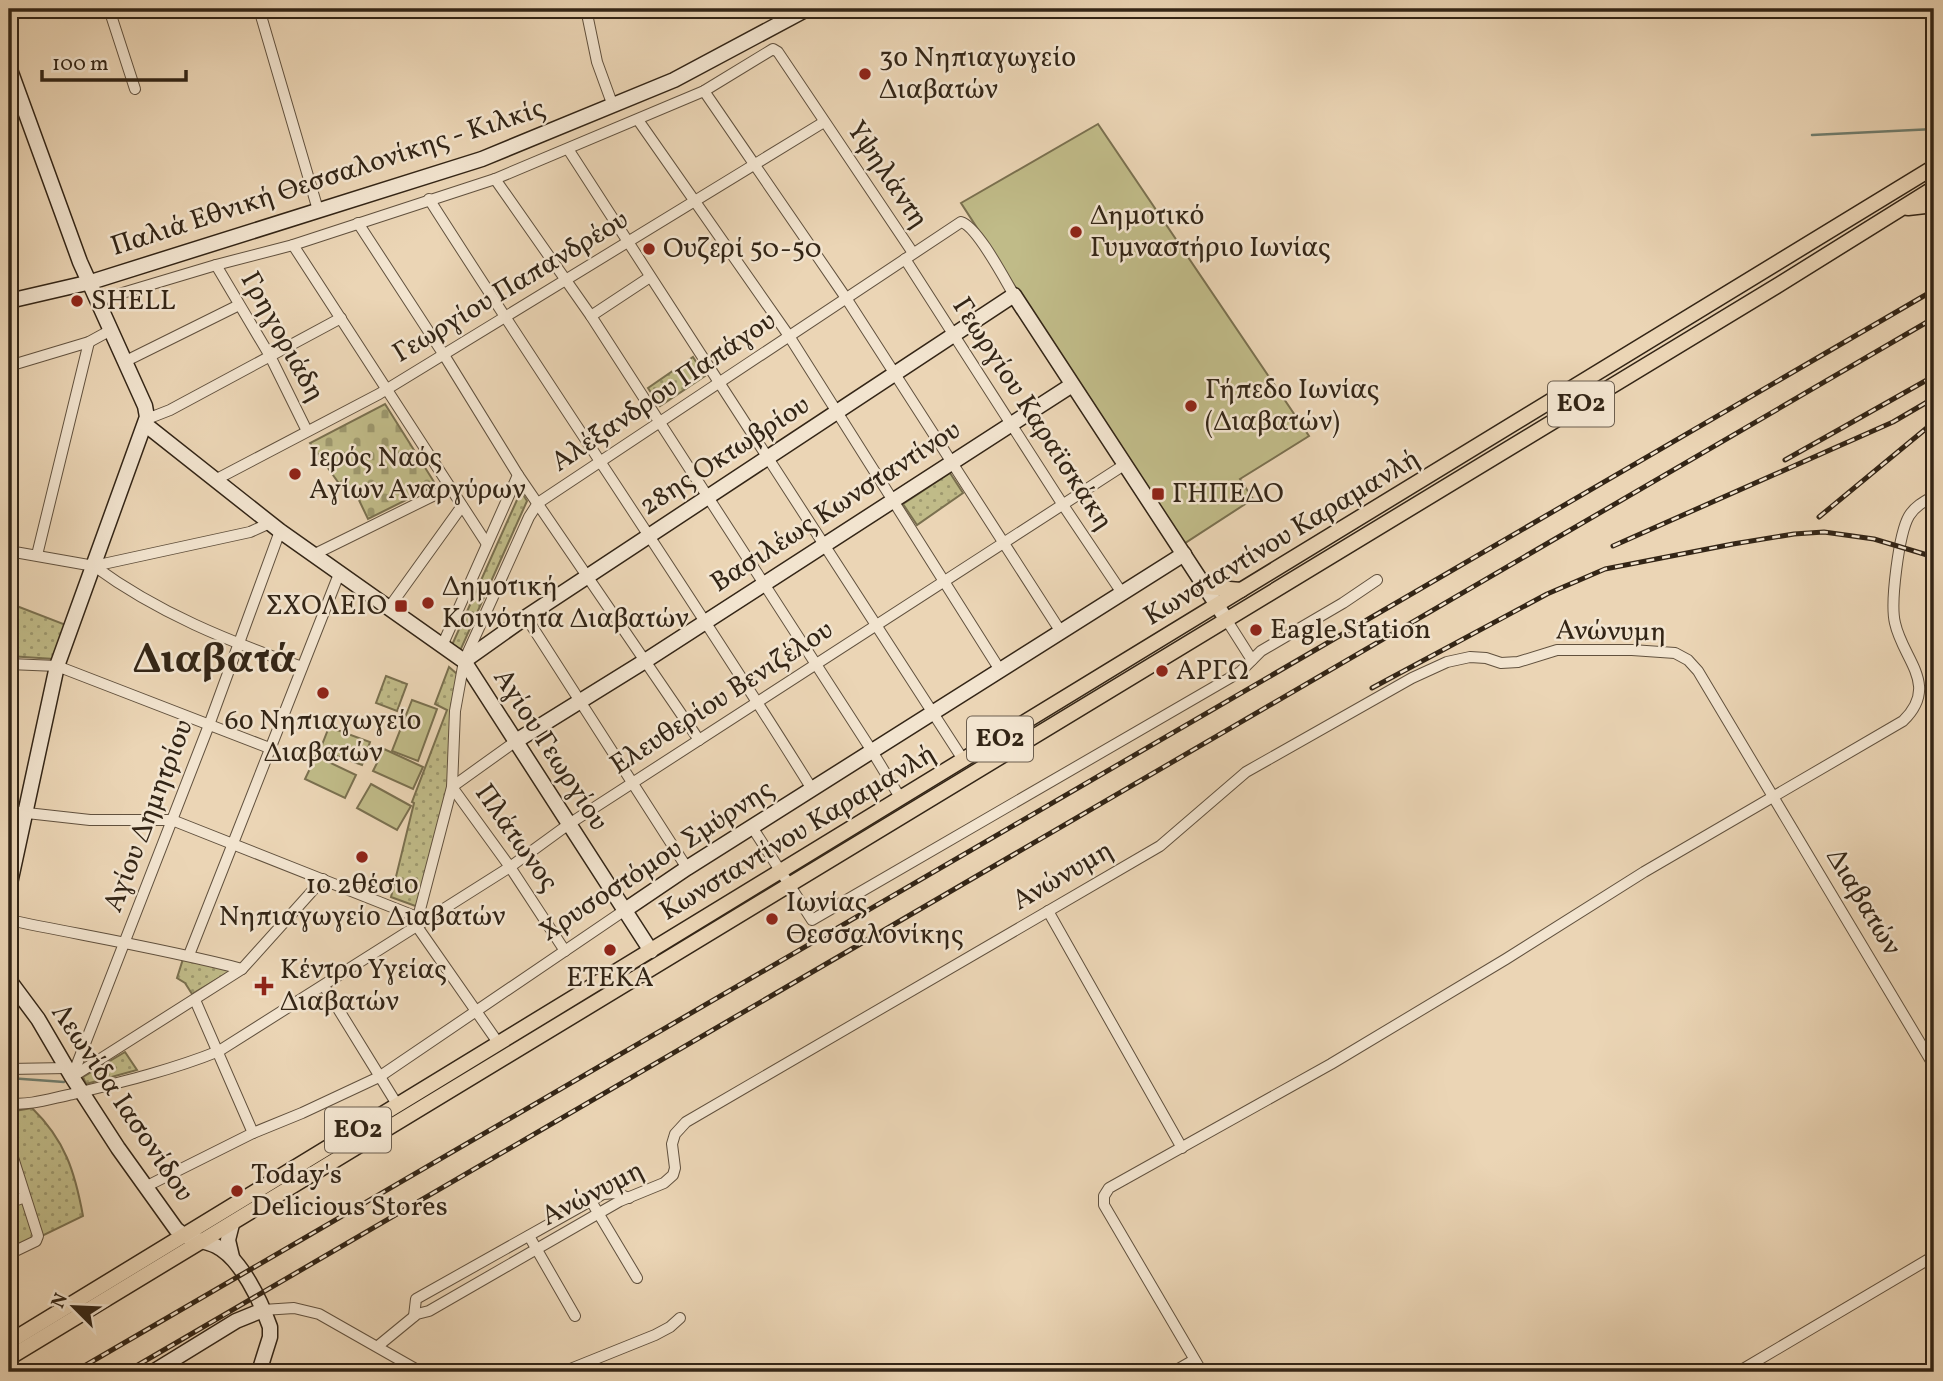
<svg xmlns="http://www.w3.org/2000/svg" width="1943" height="1381" font-family="Vollkorn,serif">
<style>
.grass{fill:url(#grass-dots);stroke:#7a704f;stroke-width:2}
.cemetery{fill:url(#cemetery-stones);stroke:#7a704f;stroke-width:2}
.garden{fill:#c0bb88;stroke:#7a704f;stroke-width:2}
.lines{fill:none;stroke-linecap:round;stroke-linejoin:round}
.stream{stroke:#707e6f;stroke-width:2.5}
.street-casing{stroke:#61513e;stroke-width:12}
.secondary-casing{stroke:#332516;stroke-width:17}
.primary-casing{stroke:#332516;stroke-width:17}
.street{stroke:#f2e4cf;stroke-width:10}
.secondary{stroke:#f2e4cf;stroke-width:14}
.primary{stroke:#ebd5b5;stroke-width:14}
.rail-casing{stroke:#332516;stroke-width:5}
.rail{stroke:#f2e4cf;stroke-width:2.5;stroke-dasharray:8;stroke-linecap:butt}
.poi-dot{fill:#8f2418;stroke:#f2e4cf;stroke-width:2.5}
.labels{text-anchor:middle;dominant-baseline:central;stroke-width:5;stroke-linejoin:round;paint-order:stroke}
.shield{fill:#f2e4cf;stroke:#6c5e4e;stroke-width:2}
.shield-label{font-size:26px;font-weight:bold;fill:#332516}
.poi-label{font-size:28px;fill:#332516;stroke:#f2e4cf;text-anchor:start}
.street-label{font-size:28px;fill:#332516;stroke:#f2e4cf}
.town-label{font-size:42px;font-weight:bold;fill:#332516;stroke:#f2e4cf}
</style>
<defs>
<pattern id="grass-dots" width="8" height="8" patternUnits="userSpaceOnUse" patternTransform="scale(1.75)"><rect width="8" height="8" fill="#c0bb88"/><path d="M2 2h.1M6 6h.1" fill="none" stroke="#9d986e" stroke-width="1.8" stroke-linecap="round"/></pattern>
<pattern id="cemetery-stones" width="16" height="16" patternUnits="userSpaceOnUse" patternTransform="scale(1.75)"><rect width="16" height="16" fill="#c0bb88"/><path d="M2 7V4a2 2 0 0 1 4 0v3zM10 15v-3a2 2 0 0 1 4 0v3z" fill="#9d986e"/></pattern>
</defs>
<rect width="100%" height="100%" fill="#ebd5b5"/>
<filter id="stains"><feTurbulence type="fractalNoise" baseFrequency=".00286" numOctaves="4"/><feColorMatrix values="0 0 0 0 .2 0 0 0 0 .09 0 0 0 0 .02 0 0 0 .5 -.17"/></filter>
<radialGradient id="worn" r=".72"><stop offset=".6" stop-color="#630" stop-opacity="0"/><stop offset="1" stop-color="#630" stop-opacity=".3"/></radialGradient>
<!-- grass -->
<g class="grass">
<path d="M693,357L705,376L660,406L648,388Z"/>
<path d="M950,473L963,493L917,525L903,504Z"/>
<path d="M521,491L527,501L460,651L452,645Z"/>
<path d="M14,605L66,625L54,659L9,656V619Z"/>
<path d="M449,667L457,674L448,786L418,907L391,897L414,803L412,802L447,710L435,704Z"/>
<path d="M386,676L407,684L397,711L376,703Z"/>
<path d="M183,959L227,968L229,972L192,994L185,983L177,978Z"/>
<path d="M125,1052L137,1070L86,1084L83,1077Z"/>
<path d="M32,1108C65,1140 75,1172 83,1216L9,1252V1112Z"/>
</g>
<!-- cemetery -->
<path class="cemetery" d="M385,404L436,485L368,519L358,498L343,489L310,443Z"/>
<!-- garden -->
<g class="garden">
<path d="M1098,124L1309,436L1240,479L1253,499L1182,545L961,203Z"/>
<path d="M412,700L437,709L418,761L392,751Z"/>
<path d="M329,727L370,742L362,765L320,750Z"/>
<path d="M384,749L423,767L413,789L373,771Z"/>
<path d="M316,756L356,775L345,798L305,779Z"/>
<path d="M371,784L411,806L397,830L357,808Z"/>
</g>
<g class="lines">
<!-- stream -->
<g class="stream">
<path d="M1931,9L1934,11"/>
<path d="M1812,135L1934,129"/>
<path d="M9,1078L64,1082"/>
</g>
<!-- street casing -->
<g class="street-casing">
<g id="street">
<path d="M109,9L135,89"/>
<path d="M259,9L318,210"/>
<path d="M586,9L597,62L613,106"/>
<path d="M704,91L846,298L1061,632"/>
<path d="M638,120L789,336L1000,670"/>
<path d="M568,149L964,761"/>
<path d="M495,179L591,316L872,751L901,799"/>
<path d="M429,199C555,397 688,590 812,789"/>
<path d="M358,223L444,355L518,475L699,740"/>
<path d="M293,245L487,544"/>
<path d="M905,259L1063,505L1122,593"/>
<path d="M216,265L270,356L307,431"/>
<path d="M99,300L216,265L293,245L495,179L704,91L773,49L778,52L913,253"/>
<path d="M591,316L650,277"/>
<path d="M124,362L239,305"/>
<path d="M9,366L89,342L111,330"/>
<path d="M9,381L13,364"/>
<path d="M147,419L170,410L341,318"/>
<path d="M215,480L379,394L824,122"/>
<path d="M9,551L94,566L250,532L270,523"/>
<path d="M37,555L89,342"/>
<path d="M313,555L449,488"/>
<path d="M94,566C158,613 228,641 302,667"/>
<path d="M388,609L462,506"/>
<path d="M526,617L687,868"/>
<path d="M1226,619L1252,660"/>
<path d="M442,646L518,475"/>
<path d="M9,664L57,666L272,749"/>
<path d="M516,741L452,787L510,867L565,951"/>
<path d="M9,811L90,820H172L412,915L416,925L499,1044"/>
<path d="M752,827L812,920L1240,672L1261,651L1343,603L1377,580"/>
<path d="M1048,911L1182,1148"/>
<path d="M9,920C86,936 165,949 242,969"/>
<path d="M416,925L452,787L455,711L464,661L529,517L538,503L961,222C977,226 1005,280 1014,295"/>
<path d="M189,955L339,574"/>
<path d="M324,986L398,1106"/>
<path d="M195,1000L253,1133"/>
<path d="M9,1069L67,1068"/>
<path d="M72,1077L209,725L280,531"/>
<path d="M72,1077L242,969L323,879"/>
<path d="M9,1103C30,1106 52,1098 73,1094C122,1082 172,1070 219,1051L510,867L569,824L1124,465"/>
<path d="M9,1145L38,1236L36,1241L9,1254"/>
<path d="M147,1186L253,1133L302,1113L379,1077L625,910"/>
<path d="M591,1201L637,1278"/>
<path d="M9,1203L25,1197"/>
<path d="M529,1236L575,1316"/>
<path d="M263,1310L294,1308L319,1314L421,1372"/>
<path d="M414,1316L416,1299L603,1194L615,1193L629,1198"/>
<path d="M378,1346L417,1314L429,1311L620,1201L664,1183L673,1175L675,1168L672,1144L675,1134L686,1122L1160,846L1246,772L1412,678L1447,662L1470,657L1486,658L1501,663L1518,662L1557,650H1632L1675,653L1688,660L1698,671L1934,1066"/>
<path d="M563,1372L655,1335L670,1327L680,1318"/>
<path d="M1173,1372L1194,1360"/>
<path d="M1202,1372L1104,1205V1196L1109,1188L1331,1064L1506,959L1644,872L1903,721C1940,685 1903,660 1895,623C1890,603 1899,533 1909,516C1915,506 1925,501 1934,496"/>
<path d="M1738,1372L1934,1256"/>
</g>
</g>
<!-- secondary casing -->
<g class="secondary-casing">
<g id="secondary">
<path d="M9,67L80,262L145,406L147,417L57,666L9,888"/>
<path d="M9,301L91,282L482,159L674,80L807,9"/>
<path d="M146,425L280,531L464,661L651,951"/>
<path d="M464,661L526,617L1014,295L1226,619"/>
<path d="M516,741L645,661L1072,385"/>
<path d="M625,910L687,868L1184,554"/>
<path d="M9,980L38,1019L72,1077L118,1148L176,1229C188,1241 202,1239 216,1246C241,1258 261,1302 270,1327V1337L259,1372"/>
<path d="M232,1224L228,1240L232,1257"/>
<path d="M153,1372L236,1321L263,1310"/>
</g>
</g>
<!-- primary casing -->
<g class="primary-casing">
<g id="primary">
<path d="M1908,208L1934,205"/>
<path d="M1206,587L1241,590"/>
<path d="M9,1342L1934,167"/>
<path d="M9,1358L1780,284L1934,188"/>
</g>
</g>
<!-- street -->
<use href="#street" class="street"/>
<!-- secondary -->
<use href="#secondary" class="secondary"/>
<!-- primary -->
<use href="#primary" class="primary"/>
<!-- rail casing -->
<g class="rail-casing">
<g id="rail">
<path d="M1785,460L1934,376"/>
<path d="M1819,517L1934,422"/>
<path d="M1613,546L1893,422L1934,398"/>
<path d="M1372,688L1547,594L1605,569L1733,544L1794,534L1824,532L1874,539L1934,557"/>
<path d="M74,1372L1934,290"/>
<path d="M126,1372L1934,318"/>
</g>
</g>
<!-- rail -->
<use href="#rail" class="rail"/>
</g>
<!-- markers -->
<g class="poi-dot">
<circle cx="865" cy="74" r="7"/>
<circle cx="1076" cy="232" r="7"/>
<circle cx="649" cy="249" r="7"/>
<circle cx="77" cy="301" r="7"/>
<circle cx="1191" cy="406" r="7"/>
<circle cx="295" cy="474" r="7"/>
<rect x="1151" y="487" width="14" height="14" rx="3.5"/>
<circle cx="428" cy="603" r="7"/>
<rect x="394" y="599" width="14" height="14" rx="3.5"/>
<circle cx="1256" cy="630" r="7"/>
<circle cx="1162" cy="671" r="7"/>
<circle cx="323" cy="693" r="7"/>
<circle cx="362" cy="857" r="7"/>
<circle cx="772" cy="919" r="7"/>
<circle cx="610" cy="950" r="7"/>
<path d="M260.5 975.5h7v7h7v7h-7v7h-7v-7h-7v-7h7z"/>
<circle cx="237" cy="1191" r="7"/>
</g>
<g class="labels">
<!-- shield labels -->
<g class="shield">
<rect x="1548" y="381.5" width="66" height="45" rx="5"/>
<rect x="967" y="716.5" width="66" height="45" rx="5"/>
<rect x="325" y="1107.5" width="66" height="45" rx="5"/>
</g>
<g class="shield-label">
<text x="1581" y="404">ΕΟ2</text>
<text x="1000" y="739">ΕΟ2</text>
<text x="358" y="1130">ΕΟ2</text>
</g>
<!-- poi labels -->
<g class="poi-label">
<text x="879" y="58">3ο Νηπιαγωγείο<tspan x="879" dy="32">Διαβατών</tspan></text>
<text x="1090" y="216">Δημοτικό<tspan x="1090" dy="32">Γυμναστήριο Ιωνίας</tspan></text>
<text x="663" y="249">Ουζερί 50-50</text>
<text x="91" y="301">SHELL</text>
<text x="1205" y="390">Γήπεδο Ιωνίας<tspan x="1205" dy="32">(Διαβατών)</tspan></text>
<text x="309" y="458">Ιερός Ναός<tspan x="309" dy="32">Αγίων Αναργύρων</tspan></text>
<text x="1172" y="494">ΓΗΠΕΔΟ</text>
<text x="442" y="587">Δημοτική<tspan x="442" dy="32">Κοινότητα Διαβατών</tspan></text>
<text x="387" y="606" text-anchor="end">ΣΧΟΛΕΙΟ</text>
<text x="1270" y="630">Eagle Station</text>
<text x="1176" y="671">ΑΡΓΩ</text>
<text x="323" y="721" text-anchor="middle">6ο Νηπιαγωγείο<tspan x="323" dy="32">Διαβατών</tspan></text>
<text x="362" y="885" text-anchor="middle">1ο 2θέσιο<tspan x="362" dy="32">Νηπιαγωγείο Διαβατών</tspan></text>
<text x="786" y="903">Ιωνίας<tspan x="786" dy="32">Θεσσαλονίκης</tspan></text>
<text x="280" y="970">Κέντρο Υγείας<tspan x="280" dy="32">Διαβατών</tspan></text>
<text x="610" y="978" text-anchor="middle">ΕΤΕΚΑ</text>
<text x="251" y="1175">Today's<tspan x="251" dy="32">Delicious Stores</tspan></text>
</g>
<!-- street labels -->
<g class="street-label">
<text transform="translate(887 175) rotate(56)">Υψηλάντη</text>
<text transform="translate(328 178) rotate(-18)">Παλιά Εθνική Θεσσαλονίκης - Κιλκίς</text>
<text transform="translate(511 287) rotate(-31)">Γεωργίου Παπανδρέου</text>
<text transform="translate(282 337) rotate(61)">Γρηγοριάδη</text>
<text transform="translate(664 392) rotate(-34)">Αλέξανδρου Παπάγου</text>
<text transform="translate(1032 414) rotate(57)">Γεωργίου Καραϊσκάκη</text>
<text transform="translate(725 456) rotate(-33)">28ης Οκτωβρίου</text>
<text transform="translate(836 507) rotate(-33)">Βασιλέως Κωνσταντίνου</text>
<text transform="translate(1282 538) rotate(-31)">Κωνσταντίνου Καραμανλή</text>
<text transform="translate(1611 632) rotate(1)">Ανώνυμη</text>
<text transform="translate(722 698) rotate(-33)">Ελευθερίου Βενιζέλου</text>
<text transform="translate(550 750) rotate(57)">Αγίου Γεωργίου</text>
<text transform="translate(149 816) rotate(-69)">Αγίου Δημητρίου</text>
<text transform="translate(798 833) rotate(-31)">Κωνσταντίνου Καραμανλή</text>
<text transform="translate(516 838) rotate(55)">Πλάτωνος</text>
<text transform="translate(657 861) rotate(-33)">Χρυσοστόμου Σμύρνης</text>
<text transform="translate(1063 876) rotate(-30)">Ανώνυμη</text>
<text transform="translate(1863 902) rotate(59)">Διαβατών</text>
<text transform="translate(122 1103) rotate(56)">Λεωνίδα Ιασονίδου</text>
<text transform="translate(593 1194) rotate(-27)">Ανώνυμη</text>
</g>
<!-- town labels -->
<g class="town-label">
<text x="215" y="661">Διαβατά</text>
</g>
</g>
<!-- margin -->
<rect width="1943" height="1381" fill="none" stroke="#ebd5b5" stroke-width="35"/>
<rect x="10" y="10" width="1922" height="1360" fill="none" stroke="#332516" stroke-width="3.5"/>
<rect x="18" y="18" width="1908" height="1346" fill="none" stroke="#332516" stroke-width="2"/>
<!-- north arrow -->
<g transform="translate(74 1307) rotate(294)" stroke="#f2e4cf" stroke-width="5" paint-order="stroke">
<path d="M0-5L12 26L0 18L-12 26Z" fill="#332516"/>
<text y="-10" font-size="19" font-weight="bold" text-anchor="middle" fill="#332516">N</text>
</g>
<!-- scale -->
<path d="M42 70v10h144v-10" fill="none" stroke="#332516" stroke-width="3.5"/>
<text x="52" y="70" font-size="21" fill="#332516" stroke="#f2e4cf" stroke-width="5" paint-order="stroke">100 m</text>
<rect width="100%" height="100%" filter="url(#stains)"/>
<rect width="100%" height="100%" fill="url(#worn)"/>
</svg>
